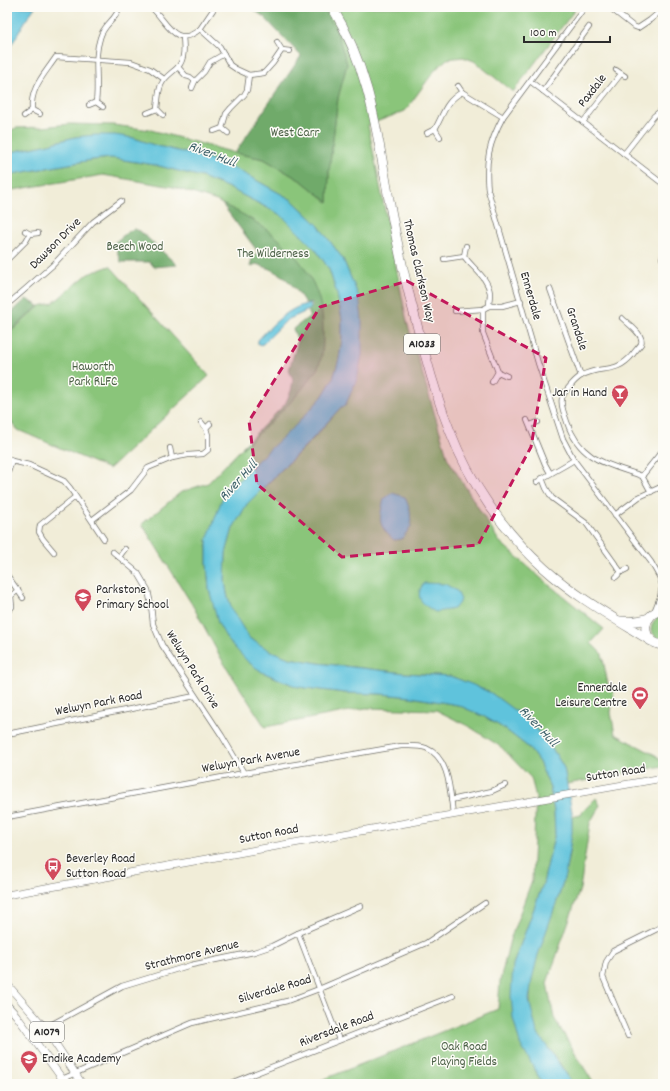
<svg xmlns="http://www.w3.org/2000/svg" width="670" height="1091" font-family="Dekko,sans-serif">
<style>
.green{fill:#8ac57a;stroke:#5a7852}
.forest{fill:#6faa6a;stroke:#4d6a4a}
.water{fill:#5ec3dc;stroke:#447784}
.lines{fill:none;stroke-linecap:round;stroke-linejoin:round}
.street-casing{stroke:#706f68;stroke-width:6}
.secondary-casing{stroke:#706f68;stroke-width:8}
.primary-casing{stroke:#706f68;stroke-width:8}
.highway-casing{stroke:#706f68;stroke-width:10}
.street{stroke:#fff;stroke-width:4.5}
.secondary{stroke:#fff;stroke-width:7}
.primary{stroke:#fff;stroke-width:7}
.highway{stroke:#fff;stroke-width:9}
.marked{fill:#c2185b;fill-opacity:0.2;stroke:#c2185b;stroke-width:3;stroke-dasharray:8 5;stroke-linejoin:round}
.labels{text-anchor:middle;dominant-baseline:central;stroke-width:3;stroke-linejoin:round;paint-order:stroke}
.shield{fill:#fdfcf7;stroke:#6a6a68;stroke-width:1}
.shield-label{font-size:12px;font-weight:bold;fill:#2b2b2b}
.street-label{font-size:13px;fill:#2b2b2b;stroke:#fdfcf7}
.park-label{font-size:13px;fill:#4c6147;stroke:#fdfcf7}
.poi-label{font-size:13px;fill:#2b2b2b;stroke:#fdfcf7;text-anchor:start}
.water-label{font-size:14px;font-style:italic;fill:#3d6069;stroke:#fdfcf7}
</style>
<rect width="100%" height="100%" fill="#fdfcf7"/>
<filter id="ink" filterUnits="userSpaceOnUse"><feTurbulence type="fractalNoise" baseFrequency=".025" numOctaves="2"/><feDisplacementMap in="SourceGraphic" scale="8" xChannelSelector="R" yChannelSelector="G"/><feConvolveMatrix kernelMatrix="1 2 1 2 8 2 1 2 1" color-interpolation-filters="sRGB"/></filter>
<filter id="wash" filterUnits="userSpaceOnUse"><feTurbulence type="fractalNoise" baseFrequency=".012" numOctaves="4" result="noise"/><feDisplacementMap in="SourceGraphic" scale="16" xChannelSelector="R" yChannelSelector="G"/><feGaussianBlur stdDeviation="0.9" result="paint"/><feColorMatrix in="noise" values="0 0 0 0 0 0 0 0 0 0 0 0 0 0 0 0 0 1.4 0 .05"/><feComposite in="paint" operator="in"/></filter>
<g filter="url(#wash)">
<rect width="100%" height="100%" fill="#f1edd8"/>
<!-- green -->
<g class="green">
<path d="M323,7H577L513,92L474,61L463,57L447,59L435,70L405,111L368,125L407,322L448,459L499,541L542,579L604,629L591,643L602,654L608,685H613L614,690L611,713L615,734L657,756L663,763V766L567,784L564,768L555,753L533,725L491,693L450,676L405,673L318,663L289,658L269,651L249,638L241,627L232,610L227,594L225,581L226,553L233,528L247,504L315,437L341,407L345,406L357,379L362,355L359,297L343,259L318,225L292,200L234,168L210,159L154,145L134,138L75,137L45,145L7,153V132L16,128L42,127L70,124L113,125L151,130L235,153L264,159L303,182L328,202L329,171L338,98L347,64L337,32Z"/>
<path d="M111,158L155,165L202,177L227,187L281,215L316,250L329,269L337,294L342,319V340L339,359L333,379L322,397L295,426L207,540V563L209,589L262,672L298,687L345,693L381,694L411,697L458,705L483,716L505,729L528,747L539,762L550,787L554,812L555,833L543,884L513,965L534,1069L543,1084H312L498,1009L500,981L510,940L532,880L536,797L531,778L501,747L470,727L436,710L366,708L265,727L222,660L193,606L142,524L181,492L208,483L291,398L317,311L306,273L258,226L217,201L173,187L103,175L7,191V175L92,160Z"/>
<path d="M110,266L209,376L109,469L18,430L7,417V335L40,306L53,303L88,274Z"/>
<path d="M663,616V640L656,638L651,630C652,622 655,617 663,616Z"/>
<path d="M596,798L600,805L590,823L580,889L547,983L554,1018L594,1084H573C566,1073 559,1062 551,1051C546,1045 540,1039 537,1032C517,986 545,938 559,895C567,872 572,841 572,817L581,815L583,811Z"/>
</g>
<!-- forest -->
<g class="forest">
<path d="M250,7H323L337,32L347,64L338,98L329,171L328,202L303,182L264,159L235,153L301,56L264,17Z"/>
<path d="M222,204C275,228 325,269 323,332C323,343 323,355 319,365C317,371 312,376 309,380C290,406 266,426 243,448L242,447L285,404L291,391L293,380L289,370L298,341L293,329L310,316L308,310L313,306L311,302L305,303C291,281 282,272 256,264L250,267L252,258L258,252Z"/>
<path d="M134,229L140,231L177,265L154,267L150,262H121L114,243L129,231Z"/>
<path d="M26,299L39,306L7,334V317Z"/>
</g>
<!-- water -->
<g class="water">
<path d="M7,7H35C24,21 17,37 7,52Z"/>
<path d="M95,135H115L134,138L154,145L210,159L234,168L292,200L318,225L343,259L359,297L362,319V355L357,379L345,406L341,407L315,436L247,504L233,528L226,553L225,581L227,594L232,610L249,638L269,650L289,658L318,663L405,673L450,676L471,684L491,693L533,724L555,753L564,768L572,812V833L565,875L559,895L538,955L532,979L529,1000L537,1032L573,1084H543L520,1044L513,1018L511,996L513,965L543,884L555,833L554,812L550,787L539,762L528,747L505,729L483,716L458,705L411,697L381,694L345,693L298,687L262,672L248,662L227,639L218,623L209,589L207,563V540L222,499L258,460L295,426L322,397L333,379L339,359L342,340V319L337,294L329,269L316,250L281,215L227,187L202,177L155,165L111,158L92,160L7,175V153L45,145L75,137Z"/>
<path d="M310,303L311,308L309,310L287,320L263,344L259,345H258V340C273,324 287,308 310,303Z"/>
<path d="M392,493L405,497L410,510L411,526L402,539L394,540C377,525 379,519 384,499Z"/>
<path d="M424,583L445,584L457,591L461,600L454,609L435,612C423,604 413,598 424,583Z"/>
</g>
</g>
<g filter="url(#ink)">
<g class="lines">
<!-- street casing -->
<g class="street-casing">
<g id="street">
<path d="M151,7C167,21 175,50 200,29L220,47L230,65L236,69L249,75L264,73L273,63L282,50"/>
<path d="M585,7L503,117C489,143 485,161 488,190L538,363L563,439L574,460L651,562L660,578L663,589"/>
<path d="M609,7L633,26L638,28L650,20L663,9"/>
<path d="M200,29L215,7"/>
<path d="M277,42L282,50L290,51"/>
<path d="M178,67L186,76L190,77L195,81"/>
<path d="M616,70L625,76"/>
<path d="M530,81L663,184"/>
<path d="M458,86L462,92"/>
<path d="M192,88L195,81L204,72L210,62L224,54"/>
<path d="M543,91L589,27"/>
<path d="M96,102C99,81 93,59 100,38C104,23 117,20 119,7"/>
<path d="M89,105L96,102L103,107"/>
<path d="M157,109C158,102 158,92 161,85C165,76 172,73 178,67C185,59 184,47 183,37"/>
<path d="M32,110C30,88 44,75 56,57L131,62L150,69L164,79"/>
<path d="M147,113L157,109L163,115"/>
<path d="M24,116L32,110L40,114"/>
<path d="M583,122L621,74"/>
<path d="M222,128L226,114L231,108L244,95L247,90L249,75"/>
<path d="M435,129C444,113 445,102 462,92L503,117"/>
<path d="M214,131L222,128L228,133"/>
<path d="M427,133L435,129L440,137"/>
<path d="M624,154L654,116L659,112L663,114"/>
<path d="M25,231L30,234L38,233"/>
<path d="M464,256L466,246"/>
<path d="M662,258H663"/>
<path d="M444,259L464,256C472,268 488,277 490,293C490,297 489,302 489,306"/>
<path d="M7,260L26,241L30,234"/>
<path d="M550,289L581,376"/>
<path d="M7,305L53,265L93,222L121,201"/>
<path d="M483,309V333L498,372"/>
<path d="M455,311L483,309L489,306H502L521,301"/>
<path d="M622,318C628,324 645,335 641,344C639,347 635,351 633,354C615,376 601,364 581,376C577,378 573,383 570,386C567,390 563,393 562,398C560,406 565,415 567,422C580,461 608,464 642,476L651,492"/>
<path d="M492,382L498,372L507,376"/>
<path d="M527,420L545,464L550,473"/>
<path d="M201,422L206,428L210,424"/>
<path d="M530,425L538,422"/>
<path d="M170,448L172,458"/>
<path d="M7,458L12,461L7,475"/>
<path d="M12,461L29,465L64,481L70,488L104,539"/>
<path d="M642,476L663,450"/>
<path d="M542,478L546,488L552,498L586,523L621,572"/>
<path d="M537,482C549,474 561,468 574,460"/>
<path d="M615,515L639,497L663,486"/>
<path d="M92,520L131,490L148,468L172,458L188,455L203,454L208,450V435L206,428"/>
<path d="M54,552L43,539L39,532L40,525L75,497"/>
<path d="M113,552L138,573L148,590L151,605L153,624L162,645L222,736L244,773"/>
<path d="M119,557L125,549"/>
<path d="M7,575L23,598"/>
<path d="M616,577L621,572L627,569"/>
<path d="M7,612L12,607L11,596L18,590"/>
<path d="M654,612L660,597L662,587"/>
<path d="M7,734L195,696"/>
<path d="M451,800L492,791L505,785"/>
<path d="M7,817L244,773L401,746C409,746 418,745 426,748C450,758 450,792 453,814"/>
<path d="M298,933L339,1040"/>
<path d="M628,1036L603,977L606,962L613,951L663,926"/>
<path d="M32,1037L45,1028L122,986L191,965L254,952L272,946L298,933L361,906"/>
<path d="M62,1079L192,1023L287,1001L319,989L426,943L485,903"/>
<path d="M228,1084L453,996"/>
</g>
</g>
<!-- secondary casing -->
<g class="secondary-casing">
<path id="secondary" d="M7,895L349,833L663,778"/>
</g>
<!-- primary casing -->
<g class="primary-casing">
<g id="primary">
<path d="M7,984L45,1028L82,1084"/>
<path d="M7,1005L16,1015L66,1084"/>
</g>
</g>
<!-- highway casing -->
<g class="highway-casing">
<g id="highway">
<path d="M332,7C371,71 377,134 390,205C399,255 411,305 425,354C432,380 440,406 450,431C470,483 503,531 544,568C576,597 614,618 651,641"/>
<path d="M663,610C640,613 640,643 663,645"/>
<path d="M620,621C631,622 639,622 649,618"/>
</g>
</g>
<!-- street -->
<use href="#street" class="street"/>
<!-- secondary -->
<use href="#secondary" class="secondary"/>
<!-- primary -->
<use href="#primary" class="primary"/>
<!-- highway -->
<use href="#highway" class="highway"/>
</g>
</g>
<!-- marked area -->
<path class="marked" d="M407,281L546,358L531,447L478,545L342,557L257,484L249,421L320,307Z"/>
<!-- icons -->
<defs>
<g id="bar-pin" transform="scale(0.9)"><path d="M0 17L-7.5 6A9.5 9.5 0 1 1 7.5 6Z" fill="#d1495b" stroke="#fdfcf7"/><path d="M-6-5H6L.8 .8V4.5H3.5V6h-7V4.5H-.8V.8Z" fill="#fff"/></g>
<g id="school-pin" transform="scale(0.9)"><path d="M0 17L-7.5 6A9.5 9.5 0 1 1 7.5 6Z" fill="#d1495b" stroke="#fdfcf7"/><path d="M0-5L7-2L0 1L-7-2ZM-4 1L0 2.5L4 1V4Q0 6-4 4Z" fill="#fff"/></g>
<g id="stadium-pin" transform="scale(0.9)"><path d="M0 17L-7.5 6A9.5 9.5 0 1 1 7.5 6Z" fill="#d1495b" stroke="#fdfcf7"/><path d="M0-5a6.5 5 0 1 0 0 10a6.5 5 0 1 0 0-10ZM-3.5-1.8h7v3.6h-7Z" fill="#fff"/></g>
<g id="bus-pin" transform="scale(0.9)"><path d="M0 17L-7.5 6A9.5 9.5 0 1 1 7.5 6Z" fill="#d1495b" stroke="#fdfcf7"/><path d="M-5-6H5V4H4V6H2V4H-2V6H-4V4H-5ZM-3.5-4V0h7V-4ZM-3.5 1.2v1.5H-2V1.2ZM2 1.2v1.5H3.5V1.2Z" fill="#fff"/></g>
</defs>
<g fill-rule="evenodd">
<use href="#bar-pin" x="620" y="393"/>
<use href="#school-pin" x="83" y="597"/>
<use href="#stadium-pin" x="640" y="695"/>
<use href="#bus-pin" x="53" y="866"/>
<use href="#school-pin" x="29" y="1059"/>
</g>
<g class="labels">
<!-- shield labels -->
<g class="shield">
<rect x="404" y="334" width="36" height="20" rx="3"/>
<rect x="30" y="1022" width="34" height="20" rx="3"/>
</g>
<g class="shield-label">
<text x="422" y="344">A1033</text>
<text x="47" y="1032">A1079</text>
</g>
<!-- street labels -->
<g class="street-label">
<text transform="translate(593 91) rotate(-52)">Paxdale</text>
<text transform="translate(56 244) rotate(-45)">Dawson Drive</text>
<text transform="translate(418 271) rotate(77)">Thomas Clarkson Way</text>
<text transform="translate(530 296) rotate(74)">Ennerdale</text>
<text transform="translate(576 329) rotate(72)">Grandale</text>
<text transform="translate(192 670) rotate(58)">Welwyn Park Drive</text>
<text transform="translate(99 704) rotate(-11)">Welwyn Park Road</text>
<text transform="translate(251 761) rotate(-10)">Welwyn Park Avenue</text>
<text transform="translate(616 774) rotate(-9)">Sutton Road</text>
<text transform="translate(269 835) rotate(-11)">Sutton Road</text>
<text transform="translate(192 956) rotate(-14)">Strathmore Avenue</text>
<text transform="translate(275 990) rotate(-16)">Silverdale Road</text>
<text transform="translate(337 1030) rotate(-21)">Riversdale Road</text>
</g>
<!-- park labels -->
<g class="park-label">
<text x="295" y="133">West Carr</text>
<text x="135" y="247">Beech Wood</text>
<text x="273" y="254">The Wilderness</text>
<text x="93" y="367">Haworth<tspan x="93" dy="15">Park RLFC</tspan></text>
<text x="464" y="1047">Oak Road<tspan x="464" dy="15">Playing Fields</tspan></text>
</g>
<!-- poi labels -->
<g class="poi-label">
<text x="607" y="393" text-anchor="end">Jar in Hand</text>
<text x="96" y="590">Parkstone<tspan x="96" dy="15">Primary School</tspan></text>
<text x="627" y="688" text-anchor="end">Ennerdale<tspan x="627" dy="15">Leisure Centre</tspan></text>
<text x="66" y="859">Beverley Road<tspan x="66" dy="15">Sutton Road</tspan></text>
<text x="42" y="1059">Endike Academy</text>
</g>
<!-- water labels -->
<g class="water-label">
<text transform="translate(212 155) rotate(21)">River Hull</text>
<text transform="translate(239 481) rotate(-48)">River Hull</text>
<text transform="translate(538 727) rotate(47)">River Hull</text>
</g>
</g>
<!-- margin -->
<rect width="670" height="1091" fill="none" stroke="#fdfcf7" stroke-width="24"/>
<!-- scale -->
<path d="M524 36v6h86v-6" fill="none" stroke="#2b2b2b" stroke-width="2"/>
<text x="530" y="36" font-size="12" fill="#2b2b2b" stroke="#fdfcf7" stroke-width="3" paint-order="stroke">100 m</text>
</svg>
